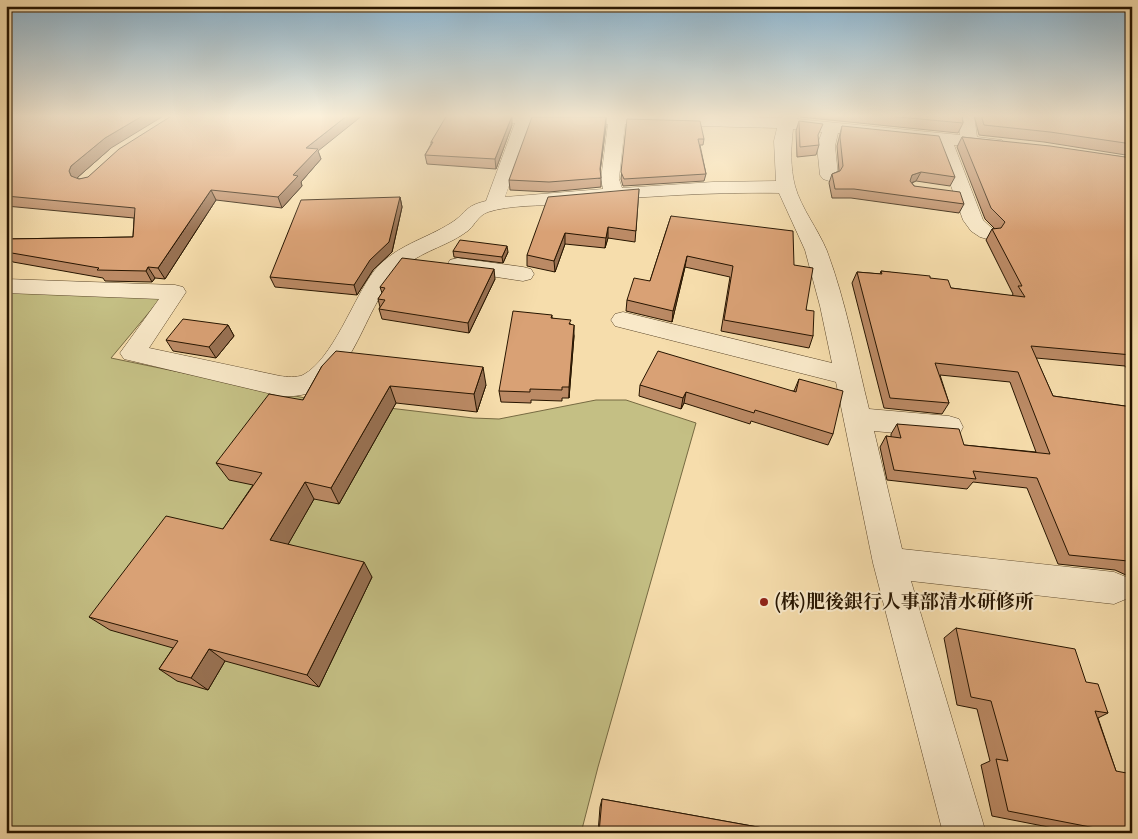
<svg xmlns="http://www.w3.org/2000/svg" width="1138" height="839" font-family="Cardo,'Noto Serif JP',serif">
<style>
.green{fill:#c4bf84;stroke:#766a42}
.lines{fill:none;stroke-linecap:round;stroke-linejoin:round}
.street-casing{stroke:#5b472b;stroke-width:1}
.street{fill:#f9e9c9;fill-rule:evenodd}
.wall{fill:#bb8a65;stroke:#271500}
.shaded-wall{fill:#987152;stroke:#271500}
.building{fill:#d9a175;stroke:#271500}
.poi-dot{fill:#8f2418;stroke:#f9e9c9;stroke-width:2}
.labels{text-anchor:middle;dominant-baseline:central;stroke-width:4;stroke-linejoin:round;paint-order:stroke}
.near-poi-label{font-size:19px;font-weight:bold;fill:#271500;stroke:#f9e9c9;text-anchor:start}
</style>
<rect width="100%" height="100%" fill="#f6ddac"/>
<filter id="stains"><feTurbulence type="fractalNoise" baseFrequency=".004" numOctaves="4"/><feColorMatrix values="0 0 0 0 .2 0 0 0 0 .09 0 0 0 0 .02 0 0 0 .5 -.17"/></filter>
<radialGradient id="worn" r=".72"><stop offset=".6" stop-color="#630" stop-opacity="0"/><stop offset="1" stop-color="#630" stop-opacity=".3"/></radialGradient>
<!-- green -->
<path class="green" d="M6,289L161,298L111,358L305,398L473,418L499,419L596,400H626L696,423L598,767L581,833H6Z"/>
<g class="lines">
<!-- street casing -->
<g class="street-casing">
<g id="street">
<path d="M448,115H682L781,118L784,115H800L797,119L960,135L958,115H974L977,137L1002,140L1005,144L1002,148L996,149L954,145L983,220L997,233L994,237L987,239L980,237L971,231L963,220L936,143L838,133L835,146L838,175L835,179L829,181L823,179L820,175L817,146L822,132L793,129C791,147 790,167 795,186C801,208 818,229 827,251C846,302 856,357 869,409L949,416L959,419L963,427L959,435L949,438L874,431L902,549L1114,572L1126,577L1131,588L1126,599L1114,604L911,581L986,833H943L873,563L836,382L615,326L611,320L615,314L623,312L832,363L820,306L805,250L779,193C707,192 635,197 563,204C541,206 509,205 488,212C479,215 475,224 469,230C450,245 425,250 406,265C358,302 358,403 280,396L124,359L120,353L159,299L6,293V279L175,285L183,287L186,292L149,348L280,376C287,377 296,378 303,375C333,359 353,299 374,271C394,246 426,239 451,223C467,213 464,206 486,201L515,123L456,120L450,118ZM531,124H608L601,179L603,189L505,197ZM625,124L777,128L774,141L776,181L713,182L622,188L619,179Z"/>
<path d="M458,258L523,267L531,269L534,274L531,279L523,281L450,270L447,265L450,260Z"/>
</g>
</g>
<!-- street -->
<use href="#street" class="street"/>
</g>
<!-- wall -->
<g class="wall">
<path d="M6,115L111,148L78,177L77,179H79L318,151L321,159L301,182L302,186L282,208L216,200L165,279L155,278L152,282L105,281L103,278L13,262L6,254V239L133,237L134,218L6,206Z"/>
<path d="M801,115H962L963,123L958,133L800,117Z"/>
<path d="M974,115H1132V156L1044,142L979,135Z"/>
<path d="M627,119L704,139L703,145H700L706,174L704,181L623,186L621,179Z"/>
<path d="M799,121L819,145L816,155L797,157L796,131Z"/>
<path d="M512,125L496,169L427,164L425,155L431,144V142Z"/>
<path d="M606,126L600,172L601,178V187L549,192L510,190L509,180Z"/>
<path d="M842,126L955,177L950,186L916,181L912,183L914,186L964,204L959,213L851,198H832L829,183L832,174L839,171L837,146Z"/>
<path d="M962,137L1132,158V376L1125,366L1036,358L1053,396L1132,407V587L1128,576L1115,570L1058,564L1027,488L973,482L967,489L887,480L880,447L886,436L891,437V434L897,424L964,445L1036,452L1010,382L940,375L949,403L942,414L884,408L852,283L857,272L880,274L881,271L930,278L951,288L1012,296L1013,294L986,240L992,229H995L985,219L957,147Z"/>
<path d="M639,189L635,242L608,238L605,248L565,244L555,272L527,266V255Z"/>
<path d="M400,197L402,207L392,252L373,270L357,295L275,287L270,277Z"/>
<path d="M671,216L794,265L813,336L809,348L721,331L730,277L685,267L672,322L626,311L627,300L650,281Z"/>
<path d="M453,251L508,252L503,263L454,257Z"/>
<path d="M495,279L469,333L382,319L379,309L380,307L378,299L382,293L380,287Z"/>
<path d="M552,315V318L571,324L574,336L569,398H562V401L531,400V403L501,402L499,391Z"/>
<path d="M228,325L234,336L216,358L173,351L166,340Z"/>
<path d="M322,366L486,385L477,412L396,403L339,504L314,499L288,544L372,577L319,687L225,661L208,690L177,681L159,669L173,648L110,630L89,617L223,529L253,485L229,480L216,463L303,400Z"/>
<path d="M799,379L833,434L828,445L751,421L750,424L684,403L681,409L639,396L640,385L794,391Z"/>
<path d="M956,628L1086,682L1108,713L1098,718L1116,771L1132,833H1079L992,816L981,765L990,761L977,709L957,705L944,638Z"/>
<path d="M602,799L791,833H598L600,807Z"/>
</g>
<!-- shaded-wall -->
<g class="shaded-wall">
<path d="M144,115H165L111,148L78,177L75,181L71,176L69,171L71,166L105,138Z"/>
<path d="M348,115H363L318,151L321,159L301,182L302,186L282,208L278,197L293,175L306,148Z"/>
<path d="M512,116V125L496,169L495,159Z"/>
<path d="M606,117V126L599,179L600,169Z"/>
<path d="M921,172L916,181L908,184L912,175Z"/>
<path d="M211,190L216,200L165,279L158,268Z"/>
<path d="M400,197L402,207L392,252L373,270L357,295L354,285Z"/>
<path d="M608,227V238L605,248L606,238Z"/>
<path d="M565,233V244L555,272L554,261Z"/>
<path d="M507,246L508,252L503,263L502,257Z"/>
<path d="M687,256L685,267L672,322L673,311Z"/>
<path d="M148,267L155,278L152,282L146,271Z"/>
<path d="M494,269L495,279L469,333L468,323Z"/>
<path d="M228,325L234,336L216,358L209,347Z"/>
<path d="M574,325V336L569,398V387Z"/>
<path d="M483,367L486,385L477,412L474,394Z"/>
<path d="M390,386L396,403L339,504L331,488Z"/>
<path d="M686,392L684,403L681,409L683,398Z"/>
<path d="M305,482L314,499L282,555L270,540Z"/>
<path d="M364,562L372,577L319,687L307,675Z"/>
<path d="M209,649L225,661L208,690L191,678Z"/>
</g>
<!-- building -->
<g class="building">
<path d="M6,115H144L105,138L71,166L69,171L71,176L79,179L88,177L119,149L173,115H348L306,148L318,149L293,175L298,176L278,197L211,190L158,268L148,267L146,271L97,270L99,268L6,252V239L133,237L135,208L6,196Z"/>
<path d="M447,115L512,116L495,159L425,155L433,142H431Z"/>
<path d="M877,115H962L963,123Z"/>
<path d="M981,115H1132V144L1050,132L984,125Z"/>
<path d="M532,117H606L600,169L601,178L549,182L509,180Z"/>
<path d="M627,119L700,121L704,139H698L706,174L624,179L621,172Z"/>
<path d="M799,121L823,124L818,135L819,145L800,147Z"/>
<path d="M842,126L939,136L955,177L921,172L912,175L910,181L914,186L960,192L964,204L854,189H835L832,174L840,171L843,166L840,137Z"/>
<path d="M962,137L1050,146L1132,158V355L1031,346L1053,396L1132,407V563L1128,561L1069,555L1037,478L973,471L976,479L894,470L886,436L901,438L897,424L959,429L964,445L1050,454L1018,372L935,363L949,403L890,398L857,272L882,274L881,271L930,276V278L948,280L951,288L1025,297L1018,286H1022L992,229L1001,228L1005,222L991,208Z"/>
<path d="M639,189L636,231L608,227L606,238L565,233L554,261L527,255L548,197Z"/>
<path d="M400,197L389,242L370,260L354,285L270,277L301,200Z"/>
<path d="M671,216L793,231L794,265L813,268L806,310L814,311L813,336L724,320L733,266L687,256L673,311L627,300L634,278L650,281Z"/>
<path d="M460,240L507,246L502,257L453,251Z"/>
<path d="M402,258L494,269L468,323L379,309L385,300L378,299L385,288L380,287Z"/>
<path d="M513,311L552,315L551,318L571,320L569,324L574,325L569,387H562V390L530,389V392L499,391Z"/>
<path d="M183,319L228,325L209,347L166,340Z"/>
<path d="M336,351L483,367L474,394L390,386L331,488L305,482L270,540L364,562L307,675L209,649L191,678L159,669L178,641L89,617L166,516L223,529L262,473L216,463L269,394L303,400L322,366Z"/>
<path d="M658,351L796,392L799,379L843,391L833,434L755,410L754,413L686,392L683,398L640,385Z"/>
<path d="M956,628L1075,649L1086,682L1098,684L1108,713L1095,711L1116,771L1132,774V833H1121L1008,811L996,759L1008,761L991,701L971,697Z"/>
<path d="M602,799L791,833H599Z"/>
</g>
<!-- sky -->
<linearGradient id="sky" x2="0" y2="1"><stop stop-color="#8bb6d3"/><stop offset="0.5" stop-color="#fbf0da"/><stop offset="1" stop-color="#fbf0da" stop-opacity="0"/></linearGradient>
<rect width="1138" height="232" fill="url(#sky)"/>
<!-- markers -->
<circle class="poi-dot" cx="764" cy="602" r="5"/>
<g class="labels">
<!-- near-poi labels -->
<g class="near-poi-label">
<text x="774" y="602">(株)肥後銀行人事部清水研修所</text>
</g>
</g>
<!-- margin -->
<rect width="1138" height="839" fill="none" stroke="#f6ddac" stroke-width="25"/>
<rect x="8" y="8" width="1123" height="824" fill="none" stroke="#271500" stroke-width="2.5"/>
<rect x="12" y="12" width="1113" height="814" fill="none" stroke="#271500"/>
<rect width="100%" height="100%" filter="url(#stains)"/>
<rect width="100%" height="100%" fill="url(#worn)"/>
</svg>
